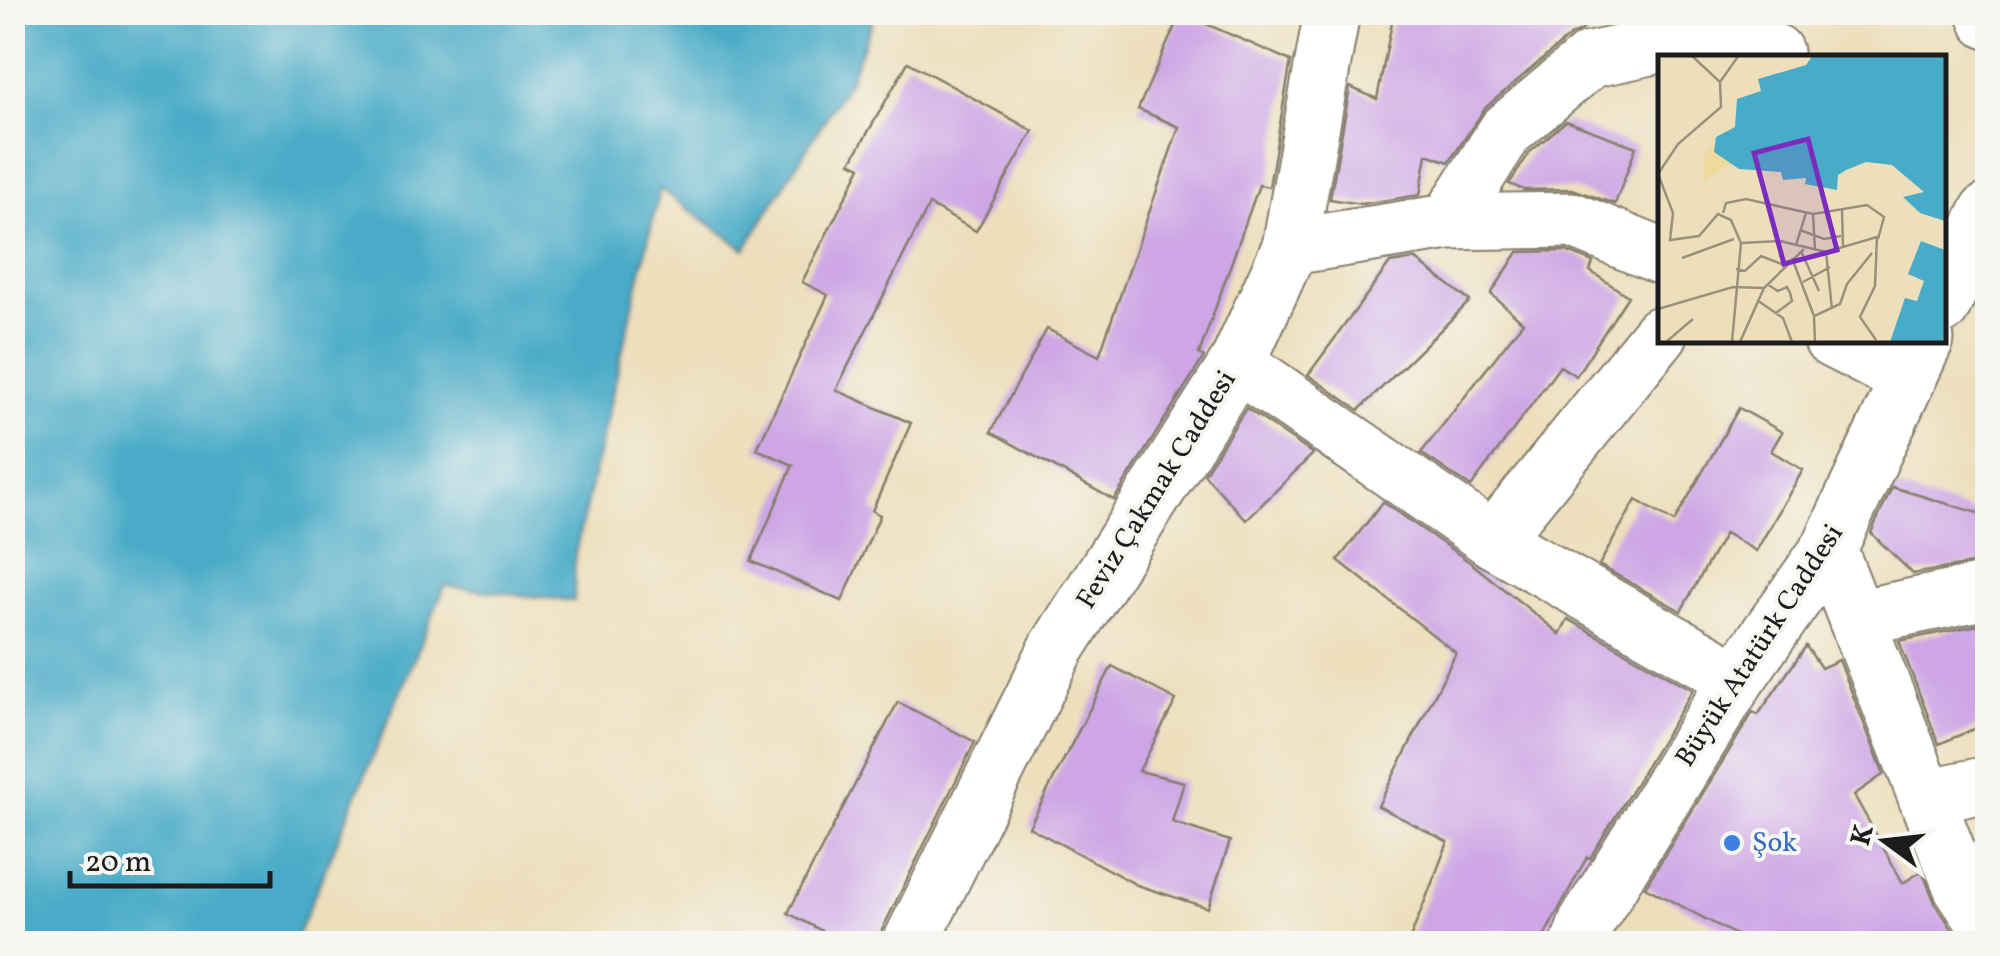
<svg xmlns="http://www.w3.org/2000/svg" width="2000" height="956" font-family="Vollkorn,serif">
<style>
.water{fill:#48abc7;stroke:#326472;stroke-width:2.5}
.building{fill:#cea6e5}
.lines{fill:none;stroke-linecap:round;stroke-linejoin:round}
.minor-casing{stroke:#847e6c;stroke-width:59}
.minor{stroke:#fff;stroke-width:55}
.shop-dot{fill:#3f7fe0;stroke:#f6f6f2;stroke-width:4}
.labels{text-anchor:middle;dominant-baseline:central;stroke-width:8;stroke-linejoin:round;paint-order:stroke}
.street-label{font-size:28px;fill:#1c1c1c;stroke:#f6f6f2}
.shop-label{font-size:28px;fill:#366cbe;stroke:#f6f6f2;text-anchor:start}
.inset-road{fill:none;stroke:#99917c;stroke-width:2.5}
.view{fill:#7b2cbf;fill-opacity:0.15;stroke:#7b2cbf;stroke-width:5}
.inset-edge{fill:none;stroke:#1c1c1c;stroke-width:5}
</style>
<rect width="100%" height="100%" fill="#f6f6f2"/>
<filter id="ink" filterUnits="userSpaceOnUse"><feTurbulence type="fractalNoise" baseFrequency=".01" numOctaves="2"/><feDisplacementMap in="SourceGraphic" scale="20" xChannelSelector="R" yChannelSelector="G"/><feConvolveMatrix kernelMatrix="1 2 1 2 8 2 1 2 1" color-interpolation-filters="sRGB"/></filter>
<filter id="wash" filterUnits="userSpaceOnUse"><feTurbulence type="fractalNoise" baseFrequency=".0048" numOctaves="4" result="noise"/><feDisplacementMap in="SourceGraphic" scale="40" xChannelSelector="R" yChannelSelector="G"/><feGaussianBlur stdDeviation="2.25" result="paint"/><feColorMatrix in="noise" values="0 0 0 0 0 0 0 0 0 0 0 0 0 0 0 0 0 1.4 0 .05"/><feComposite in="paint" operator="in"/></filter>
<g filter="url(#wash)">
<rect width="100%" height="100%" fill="#eddfbc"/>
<!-- water -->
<path class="water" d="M12,13H876L849,80L745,249L660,189L575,553L574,601L445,586L294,943H13Z"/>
<g id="blocks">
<!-- building -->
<g class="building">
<path d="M1394,12H1600L1582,30L1570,36L1486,107L1449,162L1427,154L1420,195L1361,204L1330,199L1350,87L1377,99Z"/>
<path d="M1181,13L1291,61L1269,187L1259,185L1199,354L1204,357L1114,500L991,432L1047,329L1099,356L1179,127L1138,109Z"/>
<path d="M908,62L1033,131L976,231L929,205L836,390L911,423L872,511L880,515L842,601L751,561L793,465L757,449L828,295L802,282L861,167L851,162Z"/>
<path d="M1566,121L1636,147L1615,204L1572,189L1524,190L1509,184L1530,152Z"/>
<path d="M1566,251L1593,262L1590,271L1628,296L1576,376L1560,366L1471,487L1421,453L1523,322L1491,294L1518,252Z"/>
<path d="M1415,259L1470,301L1359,410L1308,375L1390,263Z"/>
<path d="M1246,408L1313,454L1246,520L1204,474Z"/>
<path d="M1739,408L1782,432L1771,451L1803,470L1756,551L1725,533L1681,611L1599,565L1636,500L1674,522Z"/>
<path d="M1892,487L1988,516V561L1913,574L1871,533Z"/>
<path d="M1383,502L1471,563L1560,634L1568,619L1693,690L1590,858L1587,857L1540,944H1408L1448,842L1378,806L1456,653L1338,560Z"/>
<path d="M1988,623V723L1939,744L1899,641Z"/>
<path d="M1806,646L1821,668L1839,660L1884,774L1854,795L1903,883L1922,871L1935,903L1962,944H1753L1645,887L1753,712L1758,715Z"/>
<path d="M1112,666L1176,700L1139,771L1184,782L1172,822L1230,841L1208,908L1137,885L1029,827Z"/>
<path d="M898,702L975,742L882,930L879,944H847L788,913Z"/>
</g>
</g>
</g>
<g filter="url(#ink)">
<use href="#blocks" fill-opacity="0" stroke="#847e6c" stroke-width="2.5"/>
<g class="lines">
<!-- minor casing -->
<g class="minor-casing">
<g id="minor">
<path d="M1985,12L1988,21"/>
<path d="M1448,222L1506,131L1590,60L1674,42L1775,52"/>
<path d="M1290,247L1448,222L1572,220L1660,256"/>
<path d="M1942,306L1988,211"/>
<path d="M1832,340L1908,379"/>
<path d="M1237,364L1493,540L1737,679"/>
<path d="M1493,540L1660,334"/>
<path d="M1829,549L1961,886L1988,926"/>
<path d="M1856,618L1988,591"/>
<path d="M1926,797L1988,784"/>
<path d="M910,944L1057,648L1237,364L1290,247L1332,12"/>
<path d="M1579,944L1587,922L1737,679L1829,549L1926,340"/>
</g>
</g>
<!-- minor -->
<use href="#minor" class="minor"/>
</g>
</g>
<!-- markers -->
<circle class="shop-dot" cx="1732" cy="843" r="10"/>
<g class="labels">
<!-- street labels -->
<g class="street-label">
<text transform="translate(1157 490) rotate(-58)">Feviz Çakmak Caddesi</text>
<text transform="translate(1760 646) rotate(-57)">Büyük Atatürk Caddesi</text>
</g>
<!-- shop labels -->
<g class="shop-label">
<text x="1752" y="843">Şok</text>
</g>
</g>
<!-- overview -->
<g transform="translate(1658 55)">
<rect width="288" height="288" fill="#eddfbc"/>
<path d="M54,89L72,109L46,126L45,103Z" fill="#eeda9e"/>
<path d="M155,0H287V166L262,158L245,142L266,137L234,110L208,107L188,115L180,120L179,135L147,129L148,123L125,125L123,117L81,114L56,97L58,82L77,72L79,44L103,36L100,24L148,10ZM263,186L287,195V287H232L247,243L259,246L266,226L250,219Z" fill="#48abc7"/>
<path class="inset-road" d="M33,0L62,27L63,52L20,89L0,119L15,158L12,185L41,181L60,159L73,165L83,188L74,287M62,27L81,0M184,154L185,191M65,158L68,148L88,144L155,159L209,150L226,162L220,184M155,159L157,195M142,175L166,184L183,181M83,188L122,186L168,197L219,182L217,231L202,262L218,285M138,190L148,158M143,196L161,236M168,197L174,254M24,203L76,184M134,203L156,261M78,214L87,216L103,201L126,210M145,227L172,212M109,229L120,236L129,232L132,238L134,246L118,258M99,245L125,263L134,287M0,254L75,232L105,233M8,287L35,264M82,287L106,233L146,194M157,287L156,261L182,249L189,229L214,198"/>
<path class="view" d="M150,84L179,195L126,209L96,98Z"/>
<rect width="288" height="288" class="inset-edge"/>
</g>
<!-- margin -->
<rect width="2000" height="956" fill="none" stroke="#f6f6f2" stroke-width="50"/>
<!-- north arrow -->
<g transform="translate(1885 841) rotate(285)" stroke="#f6f6f2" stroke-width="8" paint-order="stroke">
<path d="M0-8L18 38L0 25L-18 38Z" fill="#1c1c1c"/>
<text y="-15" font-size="28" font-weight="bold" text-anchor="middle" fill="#1c1c1c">K</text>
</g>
<!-- scale -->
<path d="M70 871v15h200v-15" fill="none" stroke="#1c1c1c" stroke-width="5"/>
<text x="85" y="871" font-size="30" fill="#1c1c1c" stroke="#f6f6f2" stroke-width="8" paint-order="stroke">20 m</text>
</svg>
